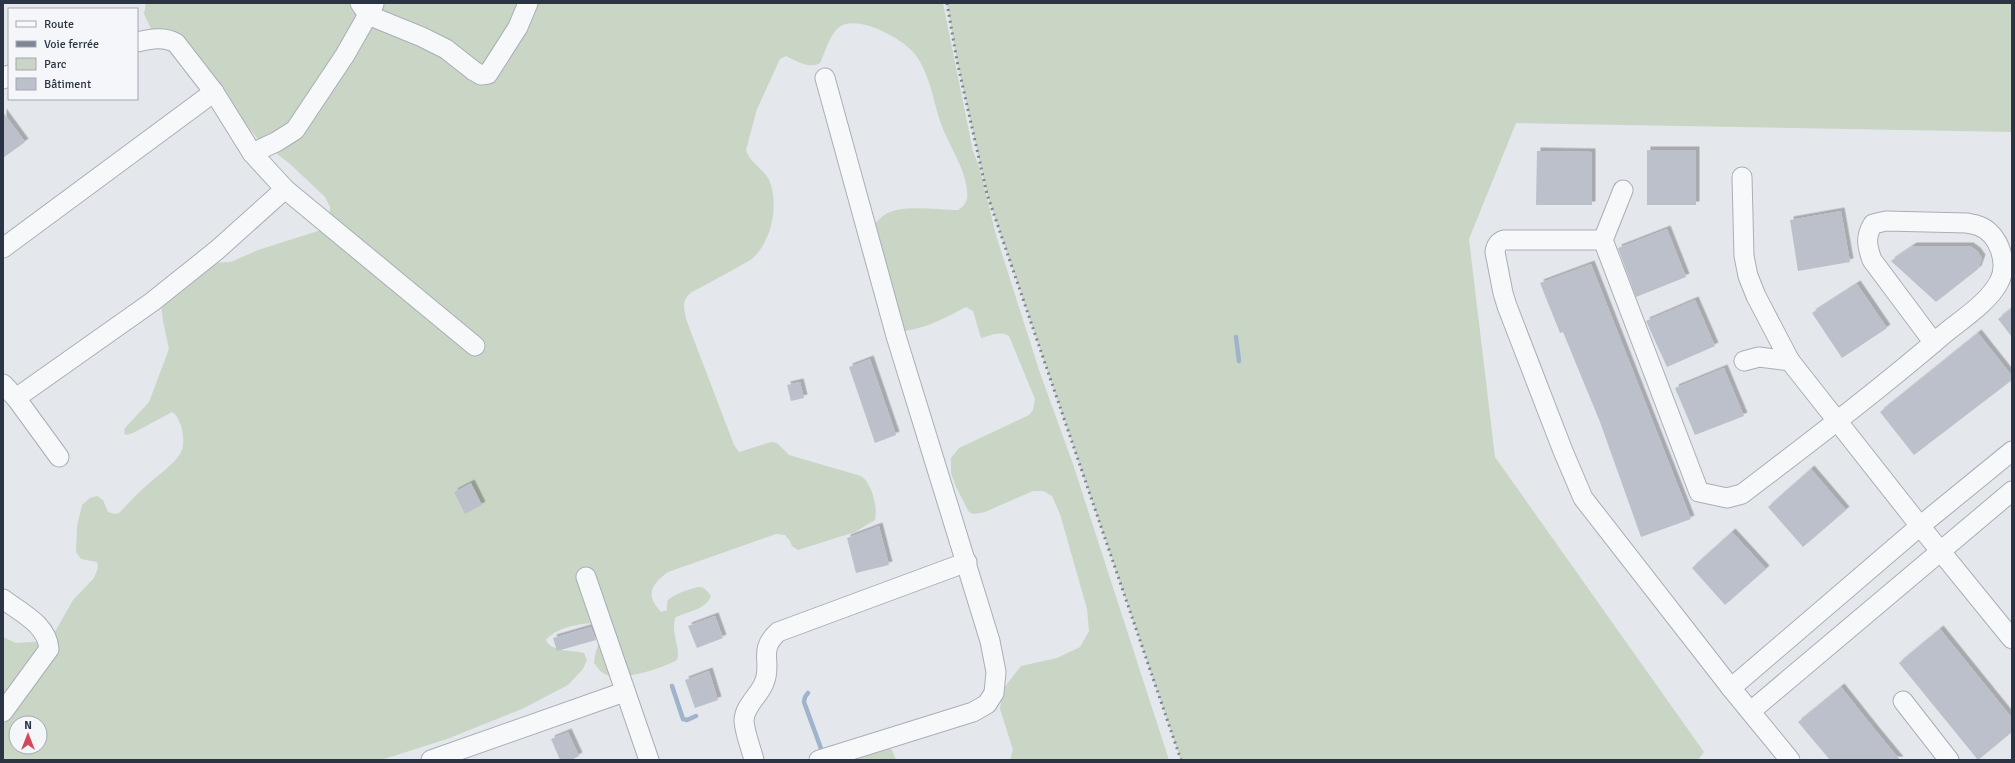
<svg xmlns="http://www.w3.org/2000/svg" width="2015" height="763" font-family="Signika,sans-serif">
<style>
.green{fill:#c9d6c5;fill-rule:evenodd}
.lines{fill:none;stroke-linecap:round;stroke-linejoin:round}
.stream{stroke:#9fb4cc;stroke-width:4.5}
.building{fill:#bbc0ca;filter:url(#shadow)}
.minor-casing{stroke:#a9aeb7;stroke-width:21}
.minor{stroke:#f7f8fa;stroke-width:19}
.rail{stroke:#7d8696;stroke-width:3;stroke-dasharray:2 4;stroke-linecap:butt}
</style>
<defs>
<filter id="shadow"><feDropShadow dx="3.5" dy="-3.5" stdDeviation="0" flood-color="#0004"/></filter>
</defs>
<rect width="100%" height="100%" fill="#e4e7ec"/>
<!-- green -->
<g class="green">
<path d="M146,3H943L973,151L980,169L996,235L1040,373L1073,464L1169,760H1010L1013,750L1000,709L1003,689L1021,666L1057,658L1080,647L1089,631L1087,609L1060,514L1052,496L1043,491H1033L985,512L974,514L969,512L956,487L951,473V458L959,448L1029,415L1033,410L1035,399L1009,336C1001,330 989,336 981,338L973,311L966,307C945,318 920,332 896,331L871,228C877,222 882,215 890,212C906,205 940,210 958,210C962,208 966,203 967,199C970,175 949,146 941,124C933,101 930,73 914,53C901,38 856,13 838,28C829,36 825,53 820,63C809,69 796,61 786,56L780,59L757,109L746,150C750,164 767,170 771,185C778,209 771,242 752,259C746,263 739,266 733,270C719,277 706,285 692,292C681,300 684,307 686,319L734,445L739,452L771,442L777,443L789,455L861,476C872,483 878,508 875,520L855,532L798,550L792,546L790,541L785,535L776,534L668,572C651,585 645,594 661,612L667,610C667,607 667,602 668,600C672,595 696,586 701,587C705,588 708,592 711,596C705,611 686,611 675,618C671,635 681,648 677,660C663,668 623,681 607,675C601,673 598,668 594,663C595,646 607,636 590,623C575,625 556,628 546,640C551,652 572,650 584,653L587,660L583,669L568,685L522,709L447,739L381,760H3V637L16,643L47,641L52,637L73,600L94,578L98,568L97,562L81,559L76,552L77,526L82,505L90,498L97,496L103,500L108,512L115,514L119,513C128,504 137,494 146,486C158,475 171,467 180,454C187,444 182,418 172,412L133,433L126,435L124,433L125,428L149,402L169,349L163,321L161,303L213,263L231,262L258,250L318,231L327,225L330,218V207L325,197L290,164L257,138L204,73L155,37L144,14ZM16,723H40V747H16Z"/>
<path d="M947,3H2012V132L1516,123L1469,239L1495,457L1704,752L1698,760H1181L987,194L957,61Z"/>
<path d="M886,748L892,750L896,760H853Z"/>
</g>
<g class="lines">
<!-- stream -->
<g class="stream">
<path d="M1236,337L1239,361"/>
<path d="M672,686L683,719L687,720L696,716"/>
<path d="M808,693L805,697L804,702L823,754"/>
</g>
</g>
<!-- building -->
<g class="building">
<path d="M3,112L25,142L3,158Z"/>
<rect x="1647" y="150" width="49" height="55"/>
<path d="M1537,151L1592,152V205H1536Z"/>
<path d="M1841,211L1850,262L1798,271L1790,220Z"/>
<path d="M1667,229L1686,277L1636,297L1618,248Z"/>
<path d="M1913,246H1970L1977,251L1982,258L1978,269L1936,302L1891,261Z"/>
<path d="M1591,264L1691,519L1641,537L1600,422L1563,332L1560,333L1540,283Z"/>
<path d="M1857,284L1887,328L1842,358L1812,313Z"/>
<path d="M1695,300L1715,346L1667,367L1646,321Z"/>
<path d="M2012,308V337L1998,319Z"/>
<path d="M1978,333L2012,376V380L1914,455L1880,412Z"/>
<path d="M870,359L896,435L875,443L849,367Z"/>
<path d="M1724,368L1744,416L1695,435L1675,388Z"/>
<path d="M800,382L804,398L791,401L787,385Z"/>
<path d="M1811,469L1846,510L1803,547L1768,507Z"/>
<path d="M471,483L482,505L465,514L454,492Z"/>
<path d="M879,526L889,565L856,573L847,538Z"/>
<path d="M1732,532L1766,569L1725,605L1692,568Z"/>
<path d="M715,616L723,638L697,648L688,626Z"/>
<path d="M591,627L596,640L557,651L553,638Z"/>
<path d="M1940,629L2012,718V732L1978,760L1899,663Z"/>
<path d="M709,671L718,700L695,708L685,680Z"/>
<path d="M1841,687L1876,731L1900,760H1830L1798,722Z"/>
<path d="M568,732L579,756L571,760H560L551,739Z"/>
</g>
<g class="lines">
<!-- minor casing -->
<g class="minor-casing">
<g id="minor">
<path d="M360,3L368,15L422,37L446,49L474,71L481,75L488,74L518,27L528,3"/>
<path d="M137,42C151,39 163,36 176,43L214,92L252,153L285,189L475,346"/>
<path d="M3,79L9,75"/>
<path d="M252,153L276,142L295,130L345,55L374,4"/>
<path d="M1742,177L1744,256L1748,276L1756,296L1790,361L1920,526L2012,639"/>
<path d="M1623,190L1603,240L1699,492L1727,498L1742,494C1810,442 1879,390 1944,334C1962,319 1988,303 1999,282C2009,264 1999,233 1979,226C1975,224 1971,224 1967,223L1886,221L1873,224C1865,237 1867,246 1872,260L1934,343"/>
<path d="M1603,240H1504C1498,242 1496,245 1495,252L1503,293L1507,306L1563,451L1583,498L1731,688L1790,760"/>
<path d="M3,248L214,92"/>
<path d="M1744,361L1759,357L1790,361"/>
<path d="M3,384L16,398L59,457"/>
<path d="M16,398L152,302L217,250L285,189"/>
<path d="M586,577L649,760"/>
<path d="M3,599C21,613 47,624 49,649L3,712"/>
<path d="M1731,688L1920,526L2012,451"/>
<path d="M1903,701L1949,760"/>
<path d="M1751,711L2012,491"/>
<path d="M431,760L624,692"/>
<path d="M754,760C751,748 745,734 744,721C744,706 759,696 764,683C773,663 757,651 778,632L967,562"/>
<path d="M819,760L973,712L987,704L994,693L996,672L990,641L896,336L825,78"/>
</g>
</g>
<!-- minor -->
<use href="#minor" class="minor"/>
<!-- rail -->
<path class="rail" d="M947,3L957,61L987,194L1181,760"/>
</g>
<!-- border -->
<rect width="2015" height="763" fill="none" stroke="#2b3445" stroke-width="8"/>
<!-- legend -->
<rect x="8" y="8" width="130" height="92" fill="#f4f6f9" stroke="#a4a8b1"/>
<rect x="16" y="21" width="20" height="6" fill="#f7f8fa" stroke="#a4a8b1"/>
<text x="44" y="28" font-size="12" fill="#2b3445">Route</text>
<rect x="16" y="41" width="20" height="6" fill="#7d8696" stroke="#a4a8b1"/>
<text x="44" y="48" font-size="12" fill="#2b3445">Voie ferrée</text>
<rect x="16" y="58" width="20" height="12" fill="#c9d6c5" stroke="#a4a8b1"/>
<text x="44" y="68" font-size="12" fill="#2b3445">Parc</text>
<rect x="16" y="78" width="20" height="12" fill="#bbc0ca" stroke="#a4a8b1"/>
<text x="44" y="88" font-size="12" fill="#2b3445">Bâtiment</text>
<!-- north arrow -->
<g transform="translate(28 735)"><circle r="19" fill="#f4f6f9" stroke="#a4a8b1"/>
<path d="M0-3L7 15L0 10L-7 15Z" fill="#d1495b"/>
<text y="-6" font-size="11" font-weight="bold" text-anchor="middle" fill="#2b3445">N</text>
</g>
</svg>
